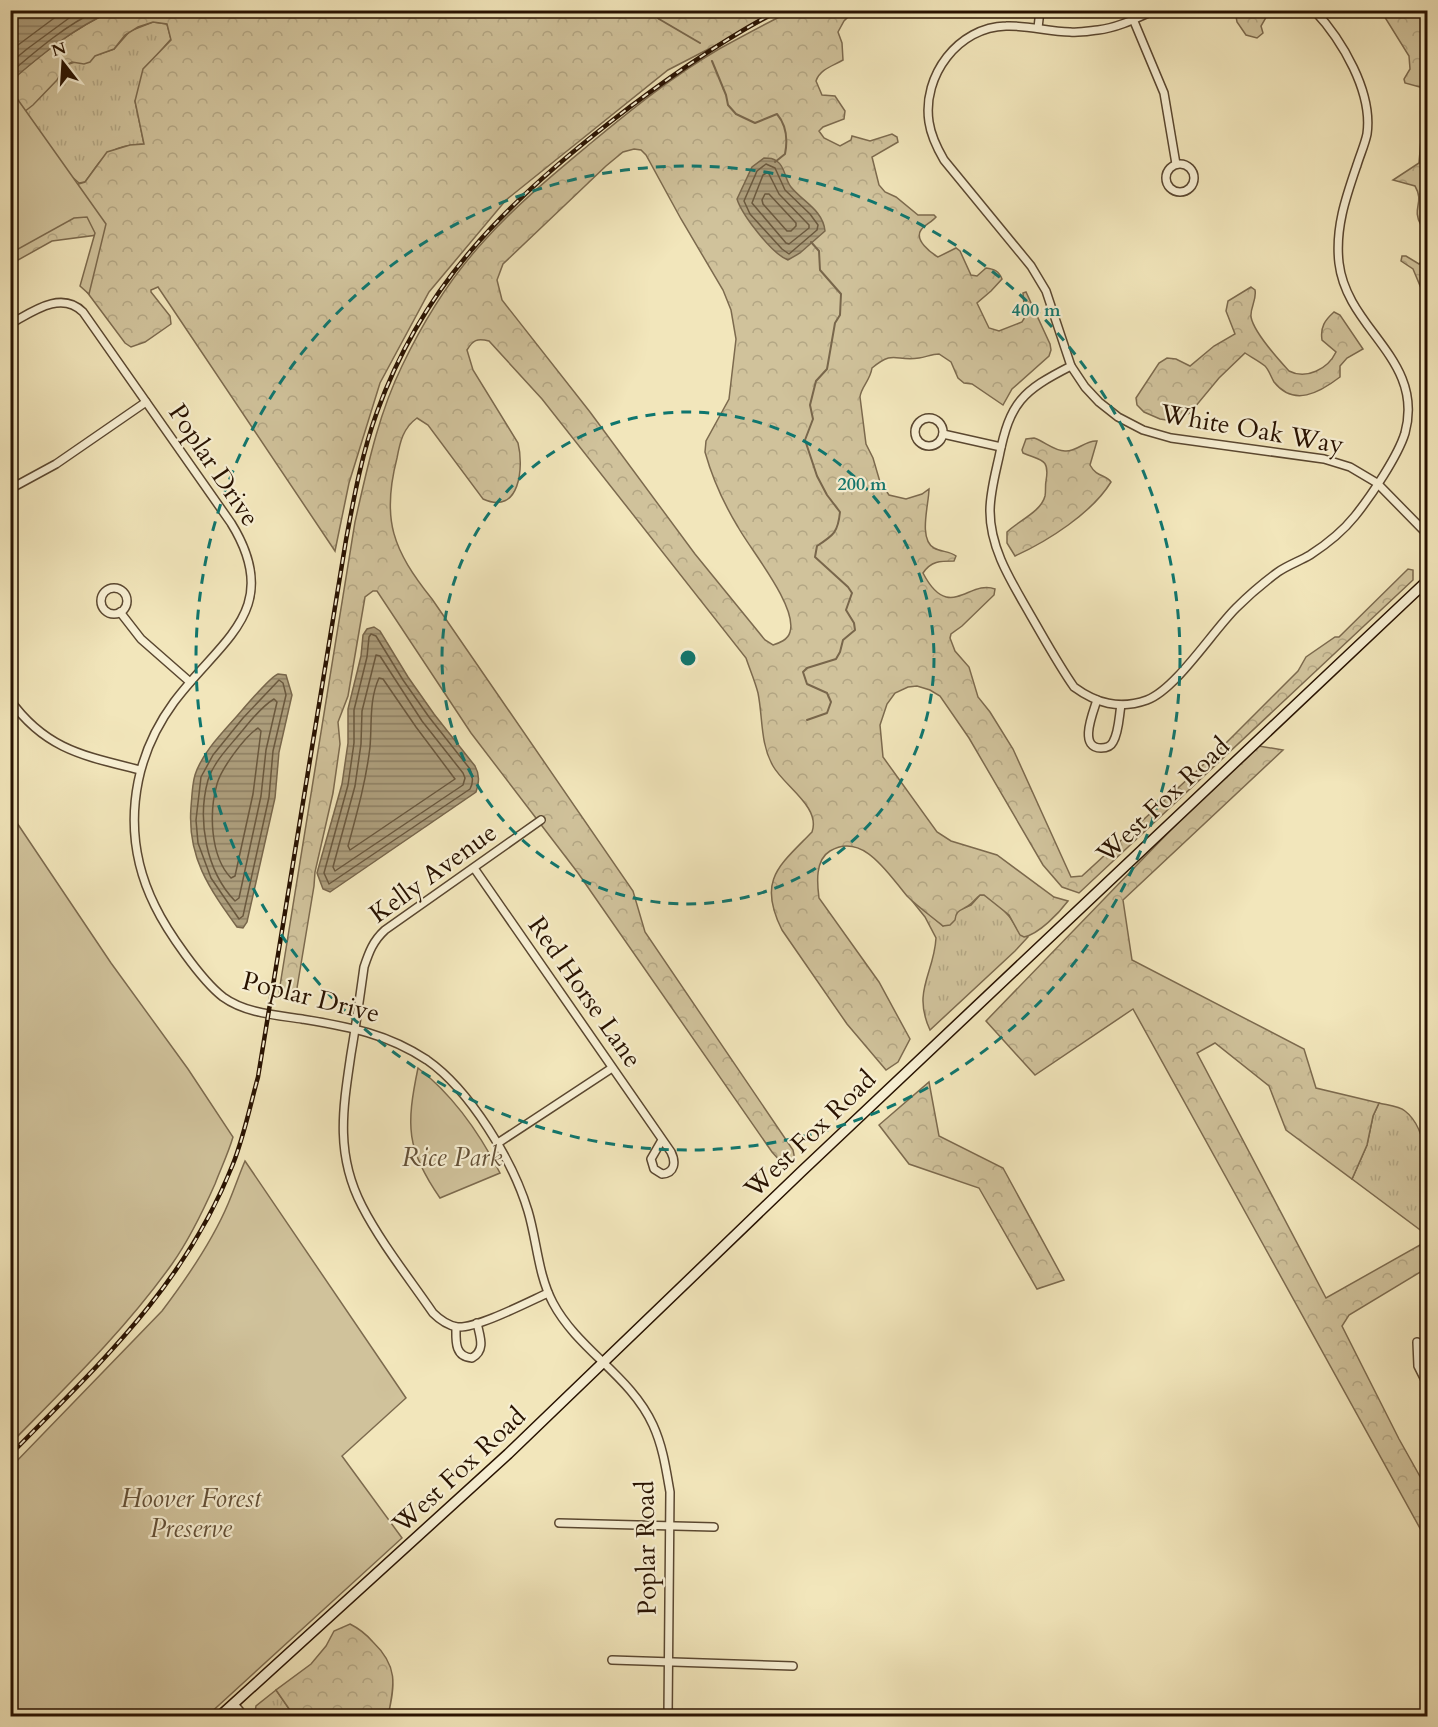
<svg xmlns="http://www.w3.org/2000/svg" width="1438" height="1727" font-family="Cardo,serif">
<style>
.grass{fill:url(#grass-tufts);stroke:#7c6a4e;stroke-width:1.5}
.forest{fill:url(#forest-crowns);stroke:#7c6a4e;stroke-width:1.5;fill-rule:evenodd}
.park{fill:#d0c29b;stroke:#7c6a4e;stroke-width:1.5}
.water{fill:url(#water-rules);stroke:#78664b;stroke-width:1.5}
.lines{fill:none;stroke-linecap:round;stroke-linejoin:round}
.shore{stroke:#6a583e;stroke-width:1.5}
.stream{stroke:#78664b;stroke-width:2}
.street-casing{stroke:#5a4730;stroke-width:10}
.secondary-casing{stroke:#281201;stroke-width:12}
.street{stroke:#f7efd3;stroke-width:7}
.secondary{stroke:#f7efd3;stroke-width:9}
.rail-casing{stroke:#281201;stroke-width:4.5}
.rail{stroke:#f7efd3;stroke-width:2;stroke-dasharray:7;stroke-linecap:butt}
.ring{fill:none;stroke:#0f766e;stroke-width:3;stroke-dasharray:10 8}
.labels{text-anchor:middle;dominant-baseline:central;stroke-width:4.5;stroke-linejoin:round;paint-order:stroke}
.street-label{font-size:26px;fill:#281201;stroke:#f7efd3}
.park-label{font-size:26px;font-style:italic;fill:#635037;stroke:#f7efd3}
.centre{fill:#0f766e;stroke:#f7efd3;stroke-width:3}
.ring-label{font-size:18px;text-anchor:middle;font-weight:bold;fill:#0f766e;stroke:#f7efd3;stroke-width:4.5;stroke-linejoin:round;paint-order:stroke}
</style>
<defs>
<pattern id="grass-tufts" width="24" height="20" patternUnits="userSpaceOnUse" patternTransform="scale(1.5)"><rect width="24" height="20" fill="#d0c29b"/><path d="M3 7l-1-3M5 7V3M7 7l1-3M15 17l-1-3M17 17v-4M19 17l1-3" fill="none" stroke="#b3a684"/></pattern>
<pattern id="forest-crowns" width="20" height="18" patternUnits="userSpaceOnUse" patternTransform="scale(1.5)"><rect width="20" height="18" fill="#d0c29b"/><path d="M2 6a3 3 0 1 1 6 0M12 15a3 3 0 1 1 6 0" fill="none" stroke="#b3a684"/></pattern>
<pattern id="water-rules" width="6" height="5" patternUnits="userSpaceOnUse" patternTransform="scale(1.5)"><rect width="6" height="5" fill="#ad9e7c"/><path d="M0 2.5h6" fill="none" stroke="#8d7f63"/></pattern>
</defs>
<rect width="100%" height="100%" fill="#f2e6bb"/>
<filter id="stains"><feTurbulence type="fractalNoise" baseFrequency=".00333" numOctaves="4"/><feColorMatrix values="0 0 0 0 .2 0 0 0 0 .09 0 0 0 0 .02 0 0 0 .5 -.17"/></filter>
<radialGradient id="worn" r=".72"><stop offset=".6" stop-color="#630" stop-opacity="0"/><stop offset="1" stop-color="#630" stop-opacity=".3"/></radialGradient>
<!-- grass -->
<g class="grass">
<path d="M153,22L167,24L171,39L158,54L135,101L144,144C107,146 105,155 85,182L79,183L10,122C32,105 52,89 66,65L114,49L130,31Z"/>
<path d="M980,895H984C992,901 1001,906 1007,914C1013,920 1016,928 1021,935L1028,937L1015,951L930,1030C912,991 934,974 936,938L925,917L909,897L943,926L959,910L971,905Z"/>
<path d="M1379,1103C1386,1105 1399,1106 1405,1111C1435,1134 1427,1201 1427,1235L1352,1179L1367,1145L1373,1116Z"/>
<path d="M276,1690L294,1716H259L255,1712L256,1706Z"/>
</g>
<!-- forest -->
<g class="forest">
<path d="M112,11H782L668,70L506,200L429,292L380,383L349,483L335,551L158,287L151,290V292L170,316L171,324L145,342L131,347L125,343L87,292L98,235L52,241L11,264V204L85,182L107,152L130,145L144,144L135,101L143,69L171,40L167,24L153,22L138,27L125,35L114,49L95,56L90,62L84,64L72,62L66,65L57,80L33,105L11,122L10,81C42,54 74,28 112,11Z"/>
<path d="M791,11H854L844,21L838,32L842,43L843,60C833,66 820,69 816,81L822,95L835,96L845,111L844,119L823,127L819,131L824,138L840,146L851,140L852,136L870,141L892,134L897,137L898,142L872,157L879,185L885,192L896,197L918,215H934L936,217C932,222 924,225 921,230C914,240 931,253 938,257L956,248L960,251L971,275L977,276L986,268C994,269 999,271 1002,279L991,291L977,303L989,328L999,331L1022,322L1025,317L1023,293L1026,292L1050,344L1051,350L1049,356L1012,389L1003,405L972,384L964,383L958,378L951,362L939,354C932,354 926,357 919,358C895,362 895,349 872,368C870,381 861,387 860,397L866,444L873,458L880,482L889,495L906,499L922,494L929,489C929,504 918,539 934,548C941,552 950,551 956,556L954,561C940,561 931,561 923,573C949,623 969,579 995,589L994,595L962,626L951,634L950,638L955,651L969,667L978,697L990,712L1013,749L1071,877L1082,876L1215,754L1298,671L1306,657L1335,637H1339L1408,569L1413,570V580L1079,893L1062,887L1043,865L969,738L940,696L930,690L917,686L908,687L895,693L887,704L880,725L883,757L937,832L951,841L997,855L1054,897L1068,901C1059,913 1039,934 1024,937L1020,935L1009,915L984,895H980C976,898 973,903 968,906C960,911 956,910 955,920L950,925L943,926C931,916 918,907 907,896C889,875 863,831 830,851C815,860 817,883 819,898L879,982L910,1039L898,1062L886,1070L847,1024L782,930C757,880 779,866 812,832C821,807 784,786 773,766C760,743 763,718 758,693C755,681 750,670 746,658L542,399L489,341C477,338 473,340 467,350L473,370L518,443C524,467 520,516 483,499L428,425L417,418C403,428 400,442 397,458C381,520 393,550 432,599L633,891L645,932L793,1150L795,1160L789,1164L782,1163L772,1152L578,873L471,733L377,591H373L365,597L348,696L338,722L340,744L333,793L315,872L314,886L295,1000L278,998L355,522C367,469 378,415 402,366C423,322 451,277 484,241C516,205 554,174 591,143C632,109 673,76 719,49C743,36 767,23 791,11ZM634,149L641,150L646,155L681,219L723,290L731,310L736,339L729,399L706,441L705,452C712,477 724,504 738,527C750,549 798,607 790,632C788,640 779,643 773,645L765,640L695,554L590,412L502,300L497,280L503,264L606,166L623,152Z"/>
<path d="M1235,11H1266L1268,14L1261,26L1263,33L1257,38L1246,35L1237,22Z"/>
<path d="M1381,11H1427V89L1405,83L1404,79L1410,69L1409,56Z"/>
<path d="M1427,125V227L1421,225C1411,208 1425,203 1415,186L1393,180L1419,163L1422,128Z"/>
<path d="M1427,249V289L1421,288L1413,269L1401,261L1402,256H1406L1419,264L1423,260Z"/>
<path d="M1251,287L1255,290C1257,300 1250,307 1251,317C1254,333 1278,359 1289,371C1306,380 1328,369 1336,352L1322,340C1320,327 1325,320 1334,312L1340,315L1363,349L1347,358L1340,366V377C1319,393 1294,407 1274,382C1271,377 1269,370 1265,366C1259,361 1251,357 1245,353L1219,378L1190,413L1173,421L1160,419L1144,412L1137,405L1136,398L1159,363L1167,358L1176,359L1190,366L1214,346L1235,334L1226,311L1228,301Z"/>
<path d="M1034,438C1044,441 1054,451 1065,451C1077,452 1085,440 1097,441L1090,465C1097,478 1106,474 1111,482C1092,513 1048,541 1015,556L1007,543V532C1018,521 1041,512 1045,496C1046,491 1045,486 1046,481C1050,458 1041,461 1023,453L1022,450L1026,439Z"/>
<path d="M1253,745L1283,750L1123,900L1132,960L1304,1049L1316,1088L1379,1103L1373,1116L1367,1145L1352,1179L1286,1130L1269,1086L1215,1043L1197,1053L1326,1298L1427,1241V1268L1349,1315L1342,1326L1399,1439L1427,1489V1541L1133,1009L1035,1075L986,1021Z"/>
<path d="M929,1082L939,1136L1003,1168L1064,1280L1037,1289L979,1188L909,1164L879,1125Z"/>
<path d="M350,1624C360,1629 366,1634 373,1642C398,1666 395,1684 388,1716H294L276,1690L311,1664L326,1646L334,1631Z"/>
</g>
<!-- park -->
<g class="park">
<path d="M11,90L106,224L89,294L80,286L95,233L87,217L74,218L11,253Z"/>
<path d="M11,814L111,963L188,1069L233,1137C228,1154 221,1168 215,1184C203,1211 189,1240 172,1264C125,1330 67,1386 11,1443Z"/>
<path d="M418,1068C453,1095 480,1134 500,1173L440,1198C406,1149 406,1126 418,1068Z"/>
<path d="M245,1161L406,1398L342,1456L402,1538L207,1716H11V1467L162,1311C187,1278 212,1242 228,1204C234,1190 239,1175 245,1161Z"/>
</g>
<!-- water -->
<g class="water">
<path d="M11,10H112V11C74,28 42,54 11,81Z"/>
<path d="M764,158C770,158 773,158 778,162C785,167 785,180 791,187C803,202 823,210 825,231L800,253L788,260C772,254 742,215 737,199L752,167Z"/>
<path d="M374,627L380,631L408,677L434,714L475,766C480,775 479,782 476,792L330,892L323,889L317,873L342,784L348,743V709L361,656L363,635L367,629Z"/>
<path d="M278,674L286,675L292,695L279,752L275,798L247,922L243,928L237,927C209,888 187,857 191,807C192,797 192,785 195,775C202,753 222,733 237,716C244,708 271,676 278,674Z"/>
</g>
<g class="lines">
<!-- shore -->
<g class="shore">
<path d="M10,51L65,10"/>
<path d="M10,63L27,49L80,10"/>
<path d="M10,73C37,50 66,25 98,10"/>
<path d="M766,164L775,168L785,190L810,214L818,225L817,230L789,254L782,249L750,214L744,201L757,171Z"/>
<path d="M768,172L779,194L809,225V228L789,244L786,243L752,203L763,175Z"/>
<path d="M765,194H769L796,223V226L791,231H787L763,204L762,200Z"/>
<path d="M371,634L376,636L403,680L429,717L470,769C473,776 474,782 470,789L329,884L324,873L348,785L354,743V710L367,657L369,637Z"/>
<path d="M376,655L380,656L422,721L463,773L465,778L463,785L335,871L333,867L355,786L361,744L362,711Z"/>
<path d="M379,678L383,679L416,727L455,779L350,850L348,846C357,813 366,781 370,747C372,724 369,700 379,678Z"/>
<path d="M279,680L283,683L286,695L273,751L269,797L243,916L239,919L211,878L198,843L196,820L201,777L213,755L243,718Z"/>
<path d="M274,699L277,702L266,750L261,796L239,898L235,901C206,871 197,820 208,780C214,761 230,746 242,731C251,720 262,706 274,699Z"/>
<path d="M258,728L261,731L253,794L235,876L231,878C210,856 209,812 217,784C221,769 245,736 258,728Z"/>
</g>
<!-- stream -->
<g class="stream">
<path d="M650,10L659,19L700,43"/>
<path d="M712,61L726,95L728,105L736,114L755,123L777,114C787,126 788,139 785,154L775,162"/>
<path d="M807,720L827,713L831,702L827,693L807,684L803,672L807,668L836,659L840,652L843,640L855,630L854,623L846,610L852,593L848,587L815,557L817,546C834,535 838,532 840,512L827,495L817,476L805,440L813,419L810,405L816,381L827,369L835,323L840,315L841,294L820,270L819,251L811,242"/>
</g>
<!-- street casing -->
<g class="street-casing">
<g id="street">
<path d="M1155,10C1137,18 1117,28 1098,30C1089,31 1079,33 1070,32C1049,32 1028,25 1006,26C958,27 922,76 929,122C931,136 937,148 944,160L1031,266L1046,291L1071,366L1085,387L1099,402L1118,417L1143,430L1171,438L1324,459L1350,467L1377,483L1428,535"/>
<path d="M1133,19L1164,93L1176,164"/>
<path d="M1038,28L1040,10"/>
<circle cx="1180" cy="178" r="14"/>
<path d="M10,324C32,312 61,290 83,312L231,523C285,610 220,640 174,702C130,762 121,838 155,906C167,931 201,980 223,997C245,1013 275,1015 302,1019C349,1027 386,1033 427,1060C470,1090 513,1161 528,1211C537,1241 538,1275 553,1303C578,1350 631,1376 653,1425C663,1447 666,1469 670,1492L668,1716"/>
<path d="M1071,366C1022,391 1010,402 999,457C995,475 990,493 990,511C990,550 1013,584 1031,616C1045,640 1058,664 1074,687C1096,703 1119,710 1147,700C1176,689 1212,632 1236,608C1249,595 1263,583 1278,572C1288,565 1300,561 1310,555C1327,544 1343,531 1355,516C1371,496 1398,456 1405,433C1425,359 1347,330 1339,263C1335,228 1346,197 1357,165C1360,155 1365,144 1367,134C1373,92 1342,40 1314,10"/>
<circle cx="929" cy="432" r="14"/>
<path d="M943,434L1001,447"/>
<path d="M10,489L56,464L146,402"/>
<circle cx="114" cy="601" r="13"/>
<path d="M120,612L141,639L190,682"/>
<path d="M10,700C46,750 85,756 140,770"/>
<path d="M1097,700C1093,713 1078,748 1101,748C1106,748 1111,746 1113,742C1119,732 1119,716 1121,705"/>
<path d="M541,820L385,930C373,941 369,952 364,967C360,996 356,1025 351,1054C343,1108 335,1154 362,1206C381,1243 409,1278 433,1313C439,1319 447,1325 457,1327C476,1329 528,1302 548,1293"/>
<path d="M474,868L671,1152C676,1162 675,1173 662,1174L654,1169L651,1159L662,1140"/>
<path d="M498,1143L612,1068"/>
<path d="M456,1327C456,1340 454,1357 472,1358C486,1350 480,1337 477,1323"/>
<path d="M1417,1342L1418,1366L1428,1386"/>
<path d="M559,1523L714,1527"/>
<path d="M612,1660L793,1666"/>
<path d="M234,1704L244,1716"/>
</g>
</g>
<!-- secondary casing -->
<g class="secondary-casing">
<path id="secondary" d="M220,1716L508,1454L801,1172L1428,580"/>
</g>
<!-- street -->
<use href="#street" class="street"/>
<!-- secondary -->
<use href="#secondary" class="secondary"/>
<!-- rail casing -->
<g class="rail-casing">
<path id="rail" d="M10,1455C100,1363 184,1287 233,1164C244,1136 250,1106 258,1077L346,540C354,497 362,453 377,412C423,285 505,204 609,123C663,81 719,42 779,10"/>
</g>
<!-- rail -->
<use href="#rail" class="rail"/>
</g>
<!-- distance rings -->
<g class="ring">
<circle cx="688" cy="658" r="246"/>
<circle cx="688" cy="658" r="492"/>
</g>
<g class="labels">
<!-- street labels -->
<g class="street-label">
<text transform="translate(1252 429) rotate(10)">White Oak Way</text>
<text transform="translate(214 465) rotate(56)">Poplar Drive</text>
<text transform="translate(1163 800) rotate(-43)">West Fox Road</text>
<text transform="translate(433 873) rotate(-36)">Kelly Avenue</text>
<text transform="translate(585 992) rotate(55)">Red Horse Lane</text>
<text transform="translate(311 997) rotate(14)">Poplar Drive</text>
<text transform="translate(810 1134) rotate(-44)">West Fox Road</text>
<text transform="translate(459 1470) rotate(-43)">West Fox Road</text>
<text transform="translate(646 1548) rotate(-91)">Poplar Road</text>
</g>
<!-- park labels -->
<g class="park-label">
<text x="452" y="1157">Rice Park</text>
<text x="191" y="1498">Hoover Forest<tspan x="191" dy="30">Preserve</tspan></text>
</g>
</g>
<circle cx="688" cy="658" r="9" class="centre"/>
<g class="ring-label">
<text x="1036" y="316">400 m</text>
<text x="862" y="490">200 m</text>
</g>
<!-- margin -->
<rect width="1438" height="1727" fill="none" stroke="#f2e6bb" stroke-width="36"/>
<rect x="12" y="12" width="1414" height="1703" fill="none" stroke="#281201" stroke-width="3"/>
<rect x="18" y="18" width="1402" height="1691" fill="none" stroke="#281201" stroke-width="1.5"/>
<!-- north arrow -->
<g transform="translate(63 63) rotate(343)" stroke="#f7efd3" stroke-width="4.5" paint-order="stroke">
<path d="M0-4.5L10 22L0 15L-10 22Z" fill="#281201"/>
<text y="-9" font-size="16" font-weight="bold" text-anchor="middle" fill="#281201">N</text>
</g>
<rect width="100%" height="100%" filter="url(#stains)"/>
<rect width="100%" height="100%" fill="url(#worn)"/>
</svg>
